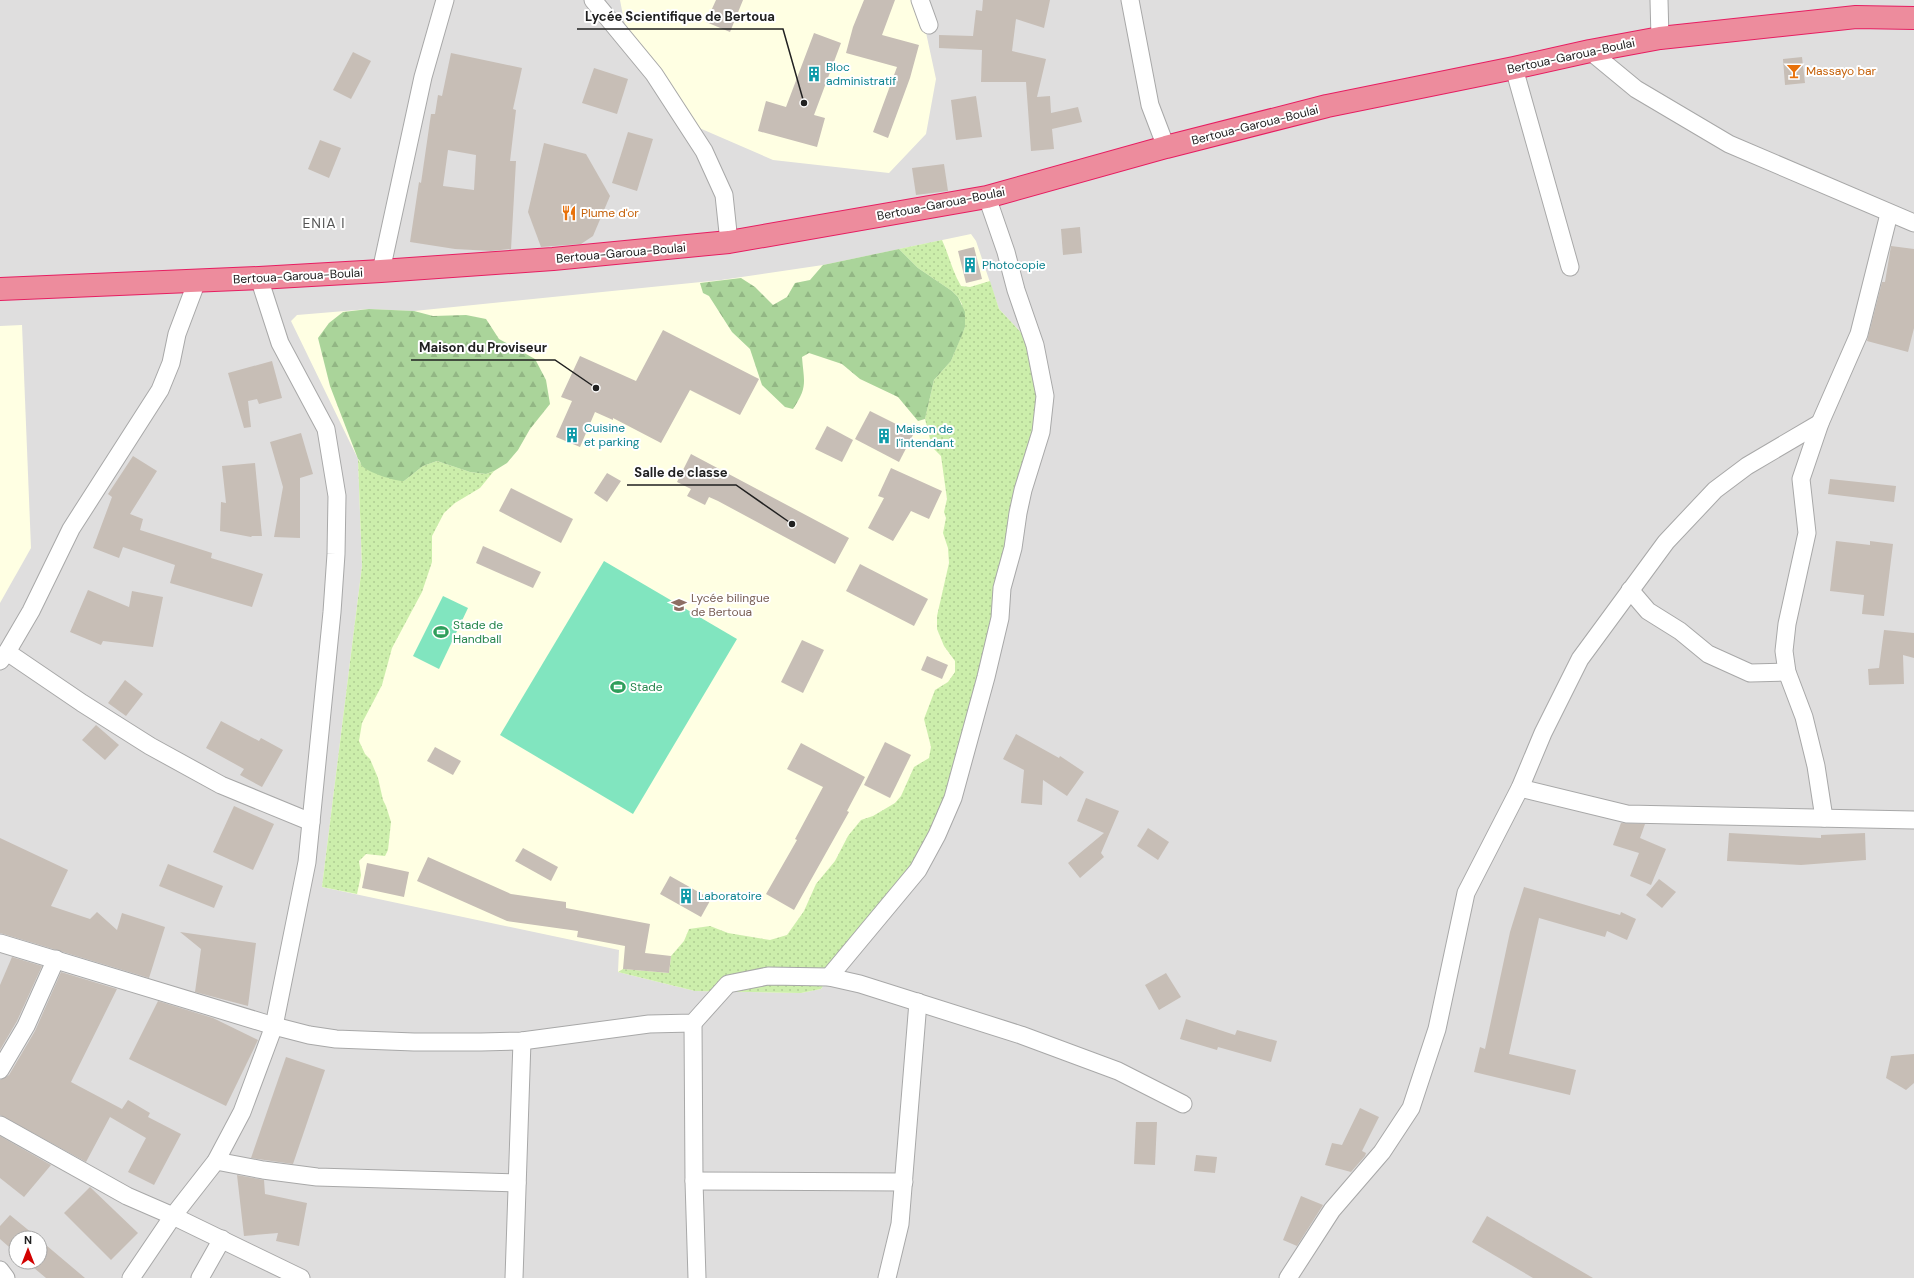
<svg xmlns="http://www.w3.org/2000/svg" width="1914" height="1278" font-family="'DM Sans',sans-serif">
<style>
.residential{fill:#dfdede;fill-rule:evenodd}
.education{fill:#ffffe3}
.grass{fill:url(#grass-dots)}
.forest{fill:url(#forest-firs)}
.pitch{fill:#81e5bf}
.building{fill:#c7beb6;fill-rule:evenodd}
.lines{fill:none;stroke-linecap:round;stroke-linejoin:round}
.street-casing{stroke:#a8a8a8;stroke-width:19}
.highway-casing{stroke:#e61e61;stroke-width:24}
.street{stroke:#fff;stroke-width:17}
.highway{stroke:#ed8c9d;stroke-width:22}
.labels{text-anchor:middle;dominant-baseline:central;stroke-width:4;stroke-linejoin:round;paint-order:stroke}
.street-label{font-size:12px;fill:#212121;stroke:#fff}
.culture-label{font-size:12px;fill:#0d838f;stroke:#fff;text-anchor:start}
.food-label{font-size:12px;fill:#c56008;stroke:#fff;text-anchor:start}
.education-label{font-size:12px;fill:#785e54;stroke:#fff;text-anchor:start}
.leisure-label{font-size:12px;fill:#27864d;stroke:#fff;text-anchor:start}
.quarter-label{font-size:14px;letter-spacing:1px;fill:#545454;stroke:#fff}
.leader{fill:none;stroke:#212121;stroke-width:1.5}
.callout-dot{fill:#212121;stroke:#fff;stroke-width:1.5}
.callout-label{font-size:13px;text-anchor:middle;font-weight:bold;fill:#212121;stroke:#fff;stroke-width:4;stroke-linejoin:round;paint-order:stroke}
</style>
<defs>
<pattern id="grass-dots" width="8" height="8" patternUnits="userSpaceOnUse"><rect width="8" height="8" fill="#cceeab"/><path d="M2 2h.1M6 6h.1" fill="none" stroke="#afcc93" stroke-width="1.8" stroke-linecap="round"/></pattern>
<pattern id="forest-firs" width="22" height="20" patternUnits="userSpaceOnUse"><rect width="22" height="20" fill="#aad49a"/><path d="M5 1l3.5 6h-7zM16 11l3.5 6h-7z" fill="#92b684"/></pattern>
</defs>
<rect width="100%" height="100%" fill="#f2efe7"/>
<!-- residential -->
<path class="residential" d="M0,0H1914V1278H0ZM16,1238H40V1262H16Z"/>
<!-- education -->
<g class="education">
<path d="M620,0H924L922,14L936,79L926,134L889,173L773,160L697,127L630,52Z"/>
<path d="M971,234L976,241L999,309L1028,340L991,644L841,959L821,989L801,993L695,991L618,972L619,950L322,887L362,566L358,459L291,321L297,315L369,309L414,311L721,280L823,265Z"/>
<path d="M22,325L31,548L0,603V326Z"/>
</g>
<!-- grass -->
<g class="grass">
<path d="M942,240C949,255 952,271 961,286L970,287L990,281L999,309L1028,340L1041,397L1010,567L949,801L922,860L841,959L821,989L801,993L695,991L618,972L623,969L669,973L671,956L684,941L689,929L710,926L728,933L770,940L787,935L804,911L816,884L835,861L848,836L861,820L873,816L895,803L901,796L914,767L929,758L931,747L924,719L935,690L948,682L955,672V661L944,646L937,629V616L949,563L948,548L943,533L946,518L944,512L947,499L941,456L932,447L925,419L934,380L951,361L965,327L962,304L958,297L952,291L918,268L899,249Z"/>
<path d="M358,459L362,466L404,481L423,466L437,461L470,472L486,474L494,471L480,488L455,503L444,513L432,536V562L422,592L392,648L382,685L362,723L359,741L365,754L370,759L378,778L383,800L386,806L391,822L388,850L385,856L366,854L359,861L361,875L357,894L322,887L362,566Z"/>
</g>
<!-- forest -->
<g class="forest">
<path d="M899,249L918,268L952,291L958,297L965,312V327L962,335L951,361L934,380L925,419L918,421L898,397L860,379L842,364L809,353L802,357C804,382 808,387 793,409L785,407L762,385L750,349L732,332L709,296L703,293L700,283L741,278L755,287L773,305L787,297L795,283L810,280L823,265Z"/>
<path d="M369,309L414,311L433,316L466,315L486,319L499,339L535,359L546,380L550,404L530,429L518,450L507,463L494,471L486,474L470,472L437,461L423,466L404,481C395,481 369,473 362,466C360,464 361,461 358,459L330,386L318,338L329,323L343,312Z"/>
</g>
<!-- pitch -->
<g class="pitch">
<path d="M604,561L737,639L633,814L500,735Z"/>
<path d="M443,596L468,608L439,669L413,656Z"/>
</g>
<!-- building -->
<g class="building">
<path d="M716,0H743L730,32L706,22Z"/>
<path d="M864,0H895L882,35L919,45L910,78L888,138L873,132L897,67L846,53L853,27Z"/>
<path d="M983,0H1050L1044,28L1016,19L1012,51L1046,59L1037,97L1050,96L1051,113L1078,107L1082,122L1052,129L1054,149L1031,151L1026,82H981L982,50L939,48V35L973,36L976,10L982,11Z"/>
<path d="M814,33L841,43L814,115L825,118L817,147L758,131L766,101L786,107Z"/>
<path d="M353,52L371,61L351,99L333,90Z"/>
<path d="M451,53L522,68L513,109L516,110L510,161H516L511,249L491,251L455,249L410,242L419,182L421,183L431,114H435L438,95L442,96ZM448,150L476,155L474,190L443,186Z"/>
<path d="M1802,57L1805,83L1785,85L1783,59Z"/>
<path d="M594,68L628,79L617,114L582,103Z"/>
<path d="M976,96L982,137L956,140L951,100Z"/>
<path d="M628,132L653,139L637,191L612,183Z"/>
<path d="M320,140L341,148L329,178L308,169Z"/>
<path d="M544,143L586,154L610,196L593,236L581,244L541,247L528,212Z"/>
<path d="M944,164L948,191L916,195L912,168Z"/>
<path d="M1080,227L1082,253L1063,255L1061,229Z"/>
<path d="M1891,246L1914,249V328L1908,352L1867,341L1882,282H1885Z"/>
<path d="M974,247L982,279L966,283L958,251Z"/>
<path d="M663,330L759,379L740,415L690,390L661,443L613,418V420L595,412L580,447L556,437L572,401L561,397L580,356L636,381Z"/>
<path d="M272,361L282,398L259,404L257,399L248,401L251,427L244,428L228,373Z"/>
<path d="M870,411L914,433L899,462L855,439Z"/>
<path d="M827,426L853,440L842,462L815,449Z"/>
<path d="M301,433L313,474L300,478V538L274,537L283,487L270,442Z"/>
<path d="M691,454L849,538L835,564L718,501L709,497L705,505L687,496L691,489L677,482Z"/>
<path d="M133,456L157,471L130,514L143,519L140,530L212,553L211,558L263,574L252,607L170,583L175,565L123,547L119,558L93,548L112,497L108,494Z"/>
<path d="M255,463L262,536H252L251,537L220,531L221,502L226,503L222,466Z"/>
<path d="M891,468L942,491L929,519L911,511L893,541L868,528L884,498L878,496Z"/>
<path d="M607,473L621,481L607,502L594,493Z"/>
<path d="M1830,479L1896,486L1894,502L1828,494Z"/>
<path d="M511,488L573,519L561,543L499,511Z"/>
<path d="M1836,541L1870,545V541L1893,544L1884,616L1862,614L1864,595L1830,591Z"/>
<path d="M483,546L541,572L533,588L476,563Z"/>
<path d="M860,564L928,599L914,626L846,591Z"/>
<path d="M88,590L129,607L132,591L163,597L153,647L103,641L101,645L70,632Z"/>
<path d="M1884,630L1914,633V658L1903,655L1904,684L1869,685L1868,669L1879,668Z"/>
<path d="M802,640L824,650L803,693L781,682Z"/>
<path d="M927,656L948,665L942,679L921,670Z"/>
<path d="M125,680L143,694L126,716L108,703Z"/>
<path d="M221,721L259,741L261,738L283,750L262,787L240,775L244,769L206,748Z"/>
<path d="M96,725L119,745L105,760L82,740Z"/>
<path d="M1016,734L1059,758L1060,756L1084,772L1067,796L1043,780L1042,805L1021,803L1024,770L1003,759Z"/>
<path d="M885,742L911,755L890,798L864,785Z"/>
<path d="M801,743L865,777L847,811L849,812L794,910L766,894L797,840L795,839L823,787L787,769Z"/>
<path d="M435,747L461,761L453,775L427,761Z"/>
<path d="M1086,798L1119,811L1101,853L1104,857L1080,878L1068,863L1104,833L1077,821Z"/>
<path d="M234,806L274,824L253,870L213,852Z"/>
<path d="M1621,823L1645,824L1640,838L1666,849L1651,885L1630,876L1639,853L1613,845Z"/>
<path d="M1148,828L1169,842L1158,860L1137,846Z"/>
<path d="M1729,833L1821,838V835L1865,833L1866,860L1801,865L1727,861Z"/>
<path d="M0,838L68,870L51,906L90,919L97,912L117,930L122,913L165,927L149,978L0,933Z"/>
<path d="M523,848L558,867L551,881L515,861Z"/>
<path d="M428,857L511,894L566,902V908L650,924L645,953L671,956L669,973L623,969L625,946L577,937L578,931L507,921L417,881Z"/>
<path d="M367,863L409,872L404,897L362,888Z"/>
<path d="M168,864L223,886L214,908L159,886Z"/>
<path d="M670,876L711,899L701,917L660,894Z"/>
<path d="M1659,879L1676,892L1662,908L1646,895Z"/>
<path d="M1524,887L1620,915L1621,912L1636,919L1627,940L1607,931L1605,937L1539,918L1509,1054L1576,1070L1570,1095L1474,1072L1480,1047L1485,1049L1510,932Z"/>
<path d="M180,932L256,943L248,1006L195,992L201,949Z"/>
<path d="M12,957L42,966L17,1021L0,1050V985Z"/>
<path d="M61,972L117,989L71,1082L122,1109L128,1100L150,1113L148,1117L181,1134L154,1185L128,1172L146,1138L110,1117L86,1162L0,1115V1080L9,1075L35,1031Z"/>
<path d="M1166,973L1181,997L1159,1010L1145,985Z"/>
<path d="M158,1001L213,1018L258,1040L226,1106L129,1059Z"/>
<path d="M1186,1019L1235,1035L1237,1030L1277,1041L1271,1062L1218,1047L1217,1050L1180,1039Z"/>
<path d="M1914,1054V1083L1906,1090L1886,1078L1891,1056Z"/>
<path d="M286,1057L325,1070L293,1164L251,1158Z"/>
<path d="M1360,1108L1379,1117L1362,1151L1366,1153L1365,1156L1351,1172L1325,1165L1332,1143L1342,1145Z"/>
<path d="M1136,1122H1157L1155,1165L1134,1164Z"/>
<path d="M0,1136L51,1165L24,1197L0,1178Z"/>
<path d="M1196,1155L1217,1157L1215,1173L1194,1171Z"/>
<path d="M237,1175L264,1180L265,1194L307,1203L299,1246L276,1241L278,1233L244,1236Z"/>
<path d="M90,1187L138,1233L111,1260L64,1213Z"/>
<path d="M1301,1196L1323,1205L1297,1246L1283,1240Z"/>
<path d="M10,1215L38,1238H16V1253L0,1239V1226Z"/>
<path d="M1487,1216L1593,1278H1533L1472,1242Z"/>
<path d="M40,1240L85,1278H46L27,1262H40Z"/>
</g>
<g class="lines">
<!-- street casing -->
<g class="street-casing">
<g id="street">
<path d="M593,0L654,74L704,151L724,195L729,242"/>
<path d="M920,0L929,25"/>
<path d="M1130,0L1150,105L1166,147"/>
<path d="M1659,0L1660,38"/>
<path d="M1590,51L1636,89L1729,144L1914,223"/>
<path d="M1514,68L1570,267"/>
<path d="M381,271L423,77L445,0"/>
<path d="M1630,590L1648,611L1680,631L1708,654L1750,673L1787,672"/>
<path d="M7,652L82,703L150,746L221,785L311,822"/>
<path d="M0,661L7,652L31,611L71,529L160,390L171,363L177,334L197,281"/>
<path d="M1520,788L1627,814L1914,820"/>
<path d="M1824,818L1816,766L1804,717L1787,672L1784,651L1787,624L1807,533L1801,479L1820,423L1859,334L1889,214"/>
<path d="M0,943L274,1026L309,1035L336,1039L414,1042H481L522,1041L649,1024L693,1023L728,984L768,976L829,977L860,984L1021,1035L1118,1071L1183,1104"/>
<path d="M829,977L918,870L937,835L953,798L986,677L1000,618L1002,588L1013,548L1018,513L1023,490L1041,432L1045,396L1035,345L1016,290L1006,252L987,197"/>
<path d="M693,1023L694,1181L697,1278"/>
<path d="M0,1070L26,1026L56,959"/>
<path d="M0,1125L127,1196L173,1216L301,1278"/>
<path d="M216,1161L263,1170L317,1177L517,1183"/>
<path d="M694,1181L904,1182"/>
<path d="M0,1270L6,1278"/>
<path d="M131,1278L173,1216L216,1161L242,1112L274,1026L307,862L332,612L336,554L337,496L326,429L280,343L259,278"/>
<path d="M200,1278L222,1239"/>
<path d="M514,1278L522,1041"/>
<path d="M887,1278L900,1224L918,1002"/>
<path d="M1288,1278L1332,1210L1382,1152L1411,1108L1437,1029L1466,893L1520,788L1543,733L1580,659L1666,542L1715,490L1747,466L1820,423"/>
</g>
</g>
<!-- highway casing -->
<g class="highway-casing">
<path id="highway" d="M0,289L259,278L381,271L553,259L729,242L987,197L1166,147L1327,106L1514,68L1590,51L1660,38L1856,17L1914,18"/>
</g>
<!-- street -->
<use href="#street" class="street"/>
<!-- highway -->
<use href="#highway" class="highway"/>
</g>
<!-- icons -->
<defs>
<g id="bar-bare" transform="scale(1.2)"><path d="M-6-5H6L.8 .8V4.5H3.5V6h-7V4.5H-.8V.8Z" fill="#e8710a" stroke="#fff" stroke-width="2.5" paint-order="stroke"/></g>
<g id="building-bare" transform="scale(1.2)"><path d="M-4-6H4V6H1V3H-1V6H-4ZM-2.5-4.3h1.7v1.8h-1.7ZM.8-4.3h1.7v1.8H.8ZM-2.5-1h1.7V.8h-1.7ZM.8-1h1.7V.8H.8Z" fill="#0f9aa8" stroke="#fff" stroke-width="2.5" paint-order="stroke"/></g>
<g id="restaurant-bare" transform="scale(1.2)"><path d="M-5-6h1v4h1v-4h1v4h1v-4h1v5L-1.5 .5V6h-2V.5L-5-1ZM5-6V6H3V1.5H1.5Q1.5-4 5-6Z" fill="#e8710a" stroke="#fff" stroke-width="2.5" paint-order="stroke"/></g>
<g id="school-bare" transform="scale(1.2)"><path d="M0-5L7-2L0 1L-7-2ZM-4 1L0 2.5L4 1V4Q0 6-4 4Z" fill="#8d6e63" stroke="#fff" stroke-width="2.5" paint-order="stroke"/></g>
<g id="stadium-bare" transform="scale(1.2)"><path d="M0-5a6.5 5 0 1 0 0 10a6.5 5 0 1 0 0-10ZM-3.5-1.8h7v3.6h-7Z" fill="#2e9e5b" stroke="#fff" stroke-width="2.5" paint-order="stroke"/></g>
</defs>
<g fill-rule="evenodd">
<use href="#bar-bare" x="1794" y="71"/>
<use href="#building-bare" x="814" y="74"/>
<use href="#restaurant-bare" x="569" y="213"/>
<use href="#building-bare" x="970" y="265"/>
<use href="#building-bare" x="572" y="435"/>
<use href="#building-bare" x="884" y="436"/>
<use href="#school-bare" x="679" y="605"/>
<use href="#stadium-bare" x="441" y="632"/>
<use href="#stadium-bare" x="618" y="687"/>
<use href="#building-bare" x="686" y="896"/>
</g>
<g class="labels">
<!-- street labels -->
<g class="street-label">
<text transform="translate(1571 56) rotate(-12)">Bertoua-Garoua-Boulai</text>
<text transform="translate(1255 125) rotate(-14)">Bertoua-Garoua-Boulai</text>
<text transform="translate(941 204) rotate(-11)">Bertoua-Garoua-Boulai</text>
<text transform="translate(621 253) rotate(-5)">Bertoua-Garoua-Boulai</text>
<text transform="translate(298 276) rotate(-3)">Bertoua-Garoua-Boulai</text>
</g>
<!-- culture labels -->
<g class="culture-label">
<text x="826" y="67">Bloc<tspan x="826" dy="14">administratif</tspan></text>
<text x="982" y="265">Photocopie</text>
<text x="584" y="428">Cuisine<tspan x="584" dy="14">et parking</tspan></text>
<text x="896" y="429">Maison de<tspan x="896" dy="14">l'intendant</tspan></text>
<text x="698" y="896">Laboratoire</text>
</g>
<!-- food labels -->
<g class="food-label">
<text x="1806" y="71">Massayo bar</text>
<text x="581" y="213">Plume d'or</text>
</g>
<!-- education labels -->
<g class="education-label">
<text x="691" y="598">Lycée bilingue<tspan x="691" dy="14">de Bertoua</tspan></text>
</g>
<!-- leisure labels -->
<g class="leisure-label">
<text x="453" y="625">Stade de<tspan x="453" dy="14">Handball</tspan></text>
<text x="630" y="687">Stade</text>
</g>
<!-- quarter labels -->
<g class="quarter-label">
<text x="324" y="223">ENIA I</text>
</g>
</g>
<!-- callouts -->
<path class="leader" d="M804 103L783 29H577M596 388L555 360H411M792 524L736 485H627"/>
<g class="callout-dot">
<circle cx="804" cy="103" r="4"/>
<circle cx="596" cy="388" r="4"/>
<circle cx="792" cy="524" r="4"/>
</g>
<g class="callout-label">
<text x="680" y="21">Lycée Scientifique de Bertoua</text>
<text x="483" y="352">Maison du Proviseur</text>
<text x="681" y="477">Salle de classe</text>
</g>
<!-- north arrow -->
<g transform="translate(28 1250)"><circle r="19" fill="#ffffff" stroke="#a6a6a6"/>
<path d="M0-3L7 15L0 10L-7 15Z" fill="#d20100"/>
<text y="-6" font-size="11" font-weight="bold" text-anchor="middle" fill="#212121">N</text>
</g>
</svg>
